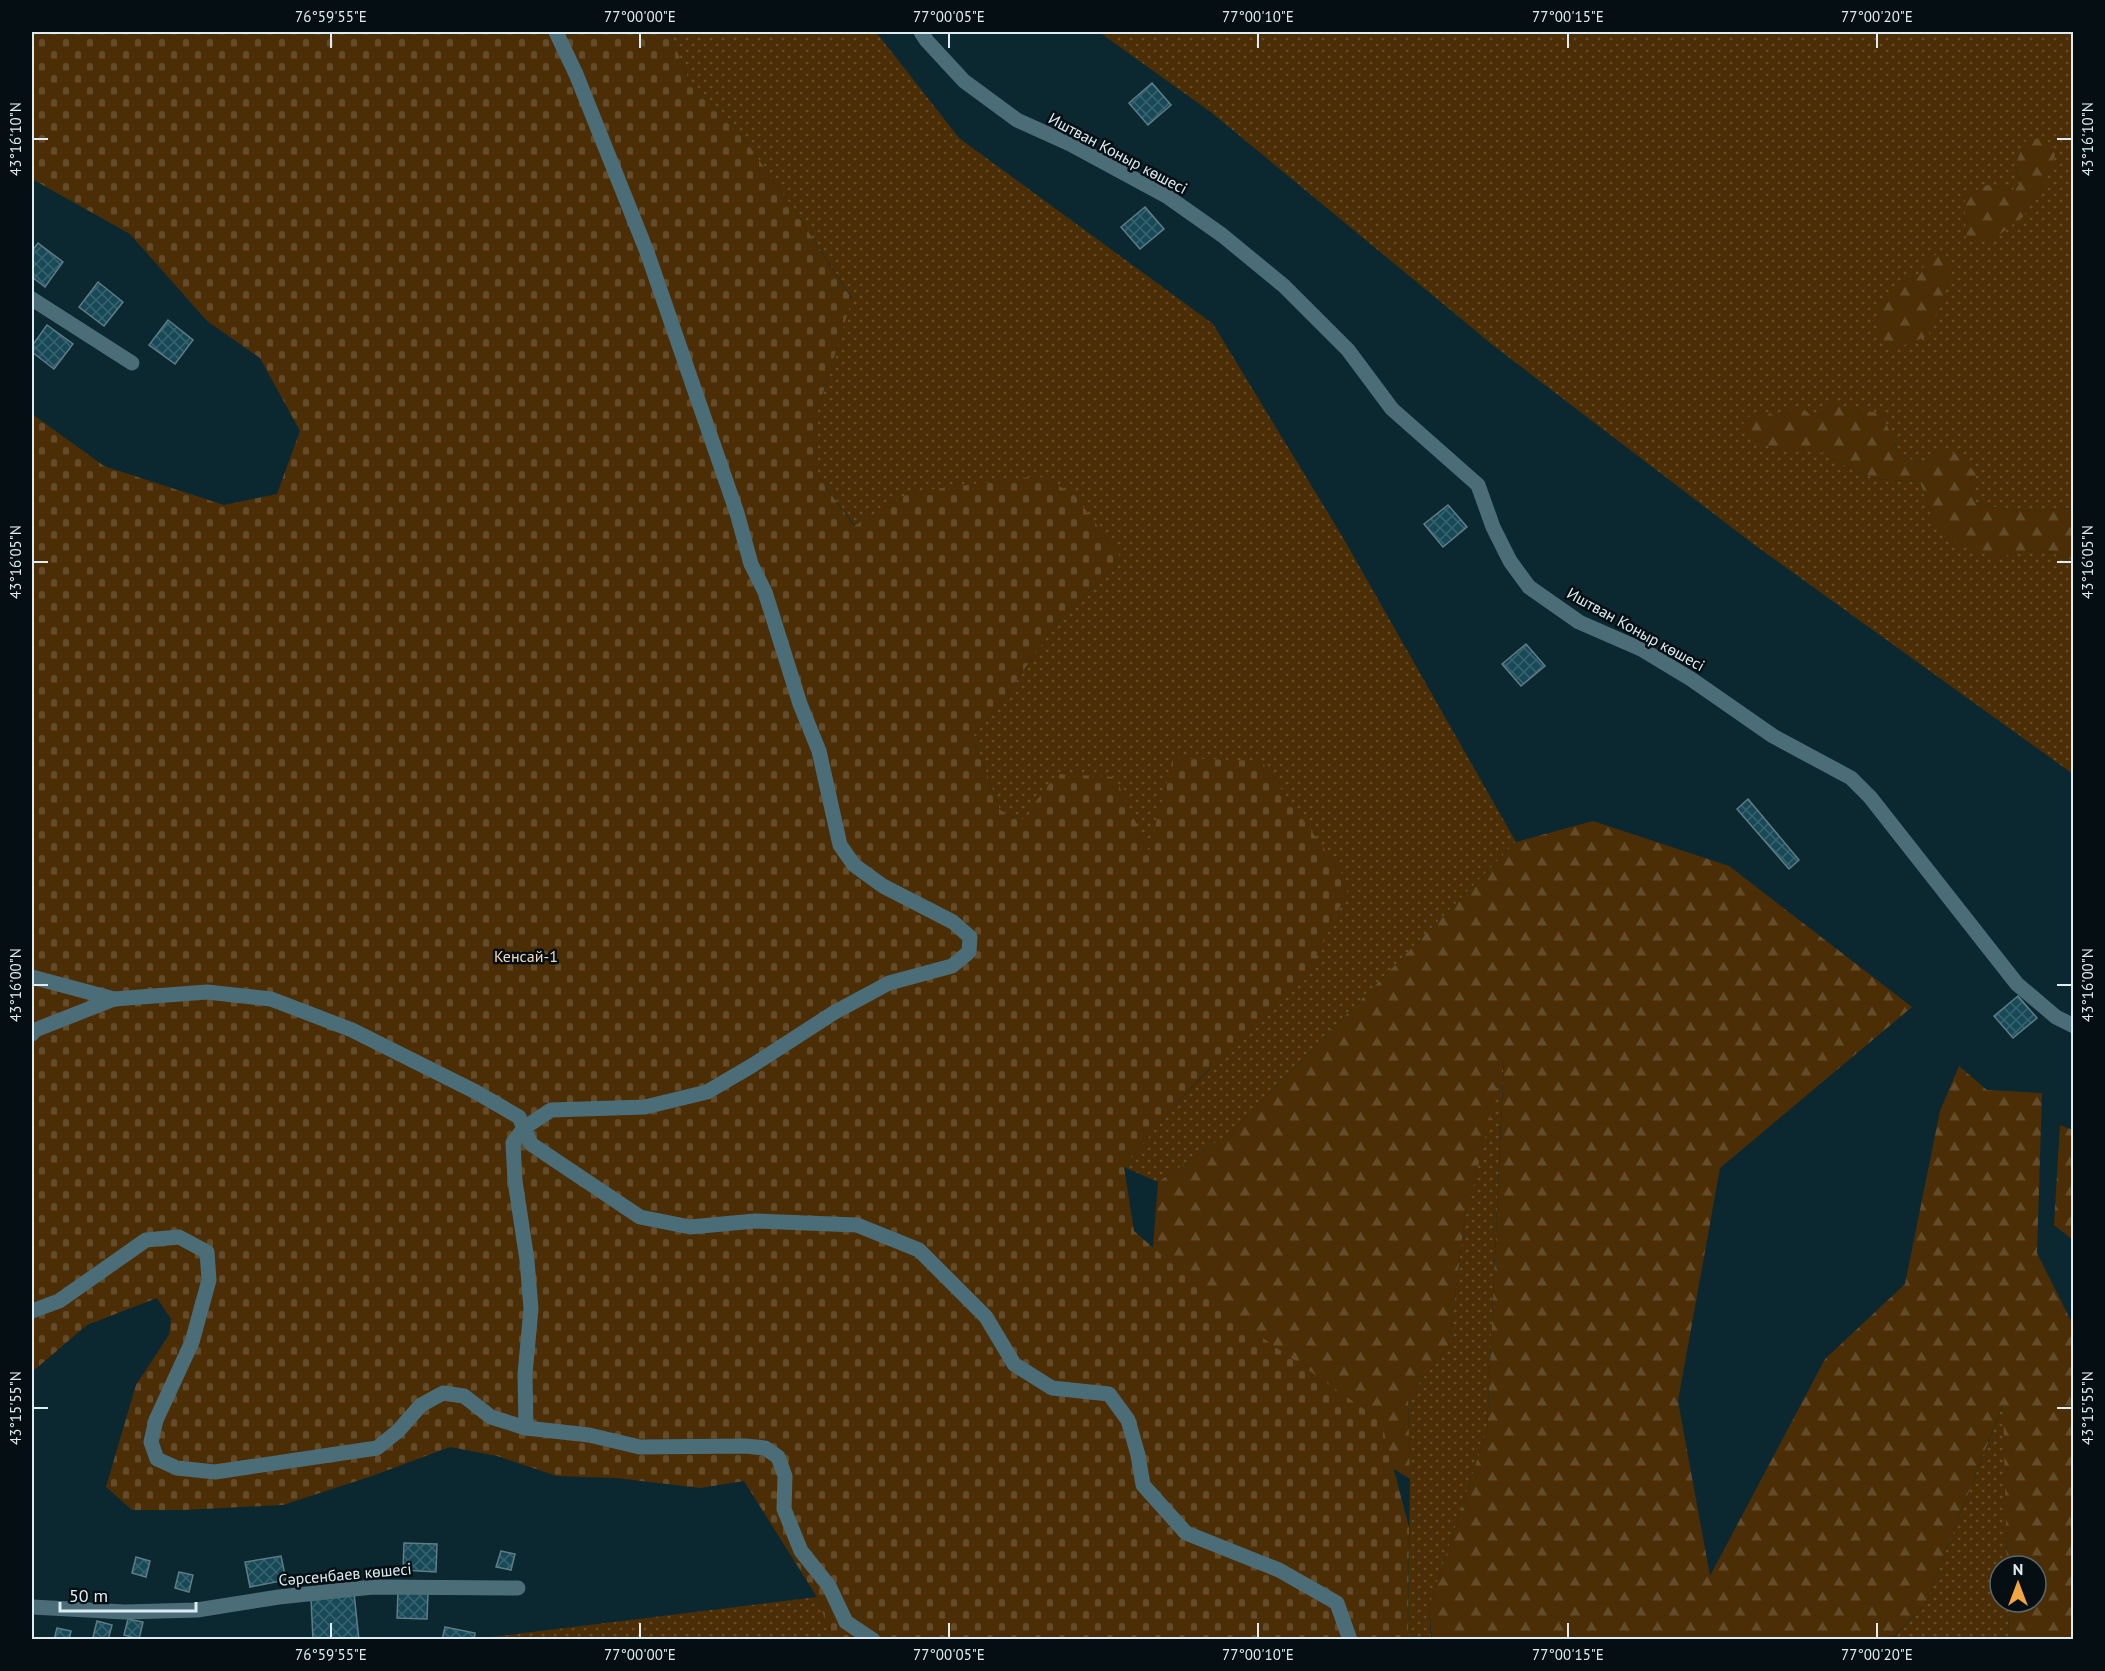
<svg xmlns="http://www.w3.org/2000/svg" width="2105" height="1671" font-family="'PT Sans',sans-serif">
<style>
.grass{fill:url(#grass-dots);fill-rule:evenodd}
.forest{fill:url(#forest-firs)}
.cemetery{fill:url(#cemetery-stones)}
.building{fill:url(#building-cross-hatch);stroke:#5f7d87;stroke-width:1.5}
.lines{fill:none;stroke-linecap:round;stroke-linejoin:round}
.minor{stroke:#4b6d78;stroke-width:15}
.ticks{fill:none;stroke:#dcecf2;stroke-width:2}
.labels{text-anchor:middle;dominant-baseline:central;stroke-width:5;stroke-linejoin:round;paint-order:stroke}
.street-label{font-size:16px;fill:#dcecf2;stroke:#050f13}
.park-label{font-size:16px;fill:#f5dabc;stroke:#050f13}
.neatline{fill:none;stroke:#dcecf2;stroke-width:2}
.ticks-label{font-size:15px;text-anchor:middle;fill:#dcecf2}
</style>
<defs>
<pattern id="grass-dots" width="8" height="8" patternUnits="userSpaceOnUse" patternTransform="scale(1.5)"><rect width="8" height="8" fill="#4b2e05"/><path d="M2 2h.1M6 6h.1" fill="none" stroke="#644c2a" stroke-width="1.8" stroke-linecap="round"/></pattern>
<pattern id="forest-firs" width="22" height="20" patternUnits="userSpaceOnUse" patternTransform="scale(1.5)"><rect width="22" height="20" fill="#4b2e05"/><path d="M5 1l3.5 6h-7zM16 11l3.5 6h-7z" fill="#644c2a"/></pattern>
<pattern id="cemetery-stones" width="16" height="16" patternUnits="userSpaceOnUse" patternTransform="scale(1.5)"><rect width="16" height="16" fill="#4b2e05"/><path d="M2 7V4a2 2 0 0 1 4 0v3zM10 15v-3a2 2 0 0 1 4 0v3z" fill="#644c2a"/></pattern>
<pattern id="building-cross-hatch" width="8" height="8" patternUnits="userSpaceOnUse" patternTransform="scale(1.5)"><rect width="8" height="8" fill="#174957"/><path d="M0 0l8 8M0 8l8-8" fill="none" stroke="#386370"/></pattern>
</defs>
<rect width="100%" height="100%" fill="#0b2831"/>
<!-- grass -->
<g class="grass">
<path d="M669,32H876L959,138L1213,324L1342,536L1516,842L1231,1132L1158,1182L1124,1167L1174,1106L1210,1069L1149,852L1021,821L1000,810L973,736L1003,700L1057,622L1122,559L911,492L855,526L818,476V409L852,298L795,211L735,126L689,80Z"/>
<path d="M1099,32H2073V508L2033,511L1980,506L1931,460L1916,462L1899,454L1893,439L1856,410L1832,404L1815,419H1778L1754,440L1787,451H1818L1852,469L1877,479L1920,482L1933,519L1997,557L2040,549L2073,560V774L1756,546L1494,346L1212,113ZM2015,166L2042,188L1965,222L1988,185L2012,191L2020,182ZM1928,256L1889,351L1899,282L1920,275Z"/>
<path d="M1504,1055L1487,1430L1429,1607L1431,1639L1408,1640L1410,1479L1408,1397L1449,1345L1464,1224Z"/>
<path d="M2004,1402L2007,1566H2000V1602H2008L2009,1639L1891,1640L1925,1605Z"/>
<path d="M817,1597L832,1639L467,1640Z"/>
</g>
<!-- forest -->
<g class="forest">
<path d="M2044,137L2056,153L2042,188L2023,217L1992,240L1968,242L1965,222V195L1988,185L2012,191L2020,182L2015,166L2024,142Z"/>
<path d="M1945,254L1953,269L1928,336L1889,351L1877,332L1879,309L1899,282L1920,275L1928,256Z"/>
<path d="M1832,404L1882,414L1899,454L1916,462L1931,460L1940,448L1961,456L1976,474L1974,499L1980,506L2033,511L2073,508V560L2040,549L1997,557L1958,546L1933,519L1920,482L1877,479L1852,469L1818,451L1787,452L1754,440L1743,427L1744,418L1768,412L1778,419L1787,411L1802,408L1815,419Z"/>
<path d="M1593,821L1729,866L1912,1007L1720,1168L1678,1401L1710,1576L1825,1359L1905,1284L1940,1111L1959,1066L1987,1090L2042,1093L2037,1253L2073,1325V1639H2009L2008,1602H2036V1566H2007L2003,1404L1925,1605L1891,1639H1432L1429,1607L1487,1430L1504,1060L1464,1224L1449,1345L1408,1397L1410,1479L1334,1432L1151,1274L1158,1182L1231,1132L1516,842Z"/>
<path d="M2060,1125L2073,1130V1240L2054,1225Z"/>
</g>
<!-- cemetery -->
<path class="cemetery" d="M32,32H669L689,80L735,126L795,211L852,299L818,409V476L854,526L911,492L1038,476L1073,493L1122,559L1057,622L1003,700L973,736L1000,810L1021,821L1057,774L1115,777L1149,851L1173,758L1261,761L1350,885L1307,978L1210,1068L1174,1106L1124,1167L1134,1231L1233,1317L1381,1421L1409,1527L1408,1639H832L817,1597L744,1481L700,1488L616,1478L557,1476L497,1456L450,1447L372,1476L283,1505L183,1510H132L106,1487L136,1385L169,1335L171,1319L157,1298L87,1325L32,1372V414L104,466L224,505L277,494L300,431L260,358L207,321L130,234L32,179Z"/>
<!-- building -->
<g class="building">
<path d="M1152,83L1171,105L1148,125L1129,103Z"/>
<path d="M1145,207L1164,229L1140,249L1121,227Z"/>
<path d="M38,243L63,262L45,287L32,277V251Z"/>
<path d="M98,282L123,302L104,326L79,307Z"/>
<path d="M168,320L193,340L175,364L149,345Z"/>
<path d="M47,325L73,344L54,369L32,352V346Z"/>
<path d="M1448,505L1467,527L1443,547L1424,524Z"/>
<path d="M1526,644L1545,666L1521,686L1502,664Z"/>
<path d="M1748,799L1799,860L1789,869L1737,809Z"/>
<path d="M2018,996L2037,1018L2013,1038L1994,1016Z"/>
<path d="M404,1543L437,1544L436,1572L403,1570Z"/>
<path d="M501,1551L515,1554L511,1570L496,1567Z"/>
<path d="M281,1556L286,1580L250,1587L245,1562Z"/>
<path d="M136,1557L150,1561L146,1577L132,1573Z"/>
<path d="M179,1572L193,1575L189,1592L175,1588Z"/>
<path d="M398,1591L428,1593L427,1619L397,1618Z"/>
<path d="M354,1593L359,1640H313L311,1599Z"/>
<path d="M128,1619L143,1622L139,1639L124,1635Z"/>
<path d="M97,1621L112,1625L108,1640L93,1637Z"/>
<path d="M445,1627L475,1633L474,1640H442Z"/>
<path d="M57,1628L71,1631L69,1640H54Z"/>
</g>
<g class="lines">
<!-- minor -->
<g class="minor">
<path d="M921,32L927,41L964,81L1017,120L1070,144L1168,197L1222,235L1284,286L1348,350L1392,409L1478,485L1493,527L1510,561L1529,587L1579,622L1643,650L1691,679L1773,736L1851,778L1870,797L2017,984L2056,1017L2074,1026"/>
<path d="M32,299L132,363"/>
<path d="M32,977L114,999"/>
<path d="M32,1034L35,1030L114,999L207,992L271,999L352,1030L476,1092L519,1117L531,1144L640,1217L690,1227L755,1221L857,1225L919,1250L986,1317L1014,1364L1052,1388L1109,1394L1128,1420L1138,1455L1143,1485L1186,1533L1279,1570L1337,1603L1350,1640"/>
<path d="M32,1311L59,1301L146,1240L179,1237L207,1252L209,1280L192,1342L156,1420L151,1442L157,1459L177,1468L215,1472L377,1448L398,1431L421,1405L443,1393L464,1396L491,1417L526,1428L589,1435L640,1447L745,1446L765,1448L778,1457L785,1476L784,1509L801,1551L829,1586L846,1622L873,1640"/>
<path d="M526,1428L525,1374L531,1309L527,1260L515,1181L513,1143L524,1128L551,1110L645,1107L707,1092L753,1065L835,1012L889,983L952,966L969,952L970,937L953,922L883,886L854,865L840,845L819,751L800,704L765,592L751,564L737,513L647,252L576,74L556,32"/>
<path d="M32,1607L125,1612L197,1610L279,1597L373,1587L518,1588"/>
</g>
</g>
<!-- ticks -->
<path class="ticks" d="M331,33V48M640,33V48M949,33V48M1258,33V48M1568,33V48M1877,33V48M33,139H48M2057,139H2072M33,562H48M2057,562H2072M33,985H48M2057,985H2072M33,1408H48M2057,1408H2072M331,1623V1638M640,1623V1638M949,1623V1638M1258,1623V1638M1568,1623V1638M1877,1623V1638"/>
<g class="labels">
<!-- street labels -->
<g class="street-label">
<text transform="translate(1118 153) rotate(28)">Иштван Коныр көшесі</text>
<text transform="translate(1636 629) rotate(29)">Иштван Коныр көшесі</text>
<text transform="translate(345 1574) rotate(-5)">Сәрсенбаев көшесі</text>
</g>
<!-- park labels -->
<g class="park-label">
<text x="526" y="956">Кенсай-1</text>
</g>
</g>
<!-- border -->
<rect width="2105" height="1671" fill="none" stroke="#050f13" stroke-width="66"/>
<!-- north arrow -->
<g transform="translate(2018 1584)"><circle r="28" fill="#050f13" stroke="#5b676c" stroke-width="1.5"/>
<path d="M0-4.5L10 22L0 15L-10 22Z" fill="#f2a541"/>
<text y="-9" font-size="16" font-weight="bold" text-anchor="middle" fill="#dcecf2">N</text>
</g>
<!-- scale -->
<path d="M60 1602v9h136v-9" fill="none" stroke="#dcecf2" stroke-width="3"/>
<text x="69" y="1602" font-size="18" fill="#dcecf2" stroke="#050f13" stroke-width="4.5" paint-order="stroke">50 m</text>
<rect x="33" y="33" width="2039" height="1605" class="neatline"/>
<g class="ticks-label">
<text x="331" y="22">76°59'55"E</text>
<text x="640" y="22">77°00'00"E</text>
<text x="949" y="22">77°00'05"E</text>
<text x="1258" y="22">77°00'10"E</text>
<text x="1568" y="22">77°00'15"E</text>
<text x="1877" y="22">77°00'20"E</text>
<text transform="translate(16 139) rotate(-90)" y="5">43°16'10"N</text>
<text transform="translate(2088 139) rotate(-90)" y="5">43°16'10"N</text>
<text transform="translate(16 562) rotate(-90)" y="5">43°16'05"N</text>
<text transform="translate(2088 562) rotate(-90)" y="5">43°16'05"N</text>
<text transform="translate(16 985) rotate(-90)" y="5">43°16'00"N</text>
<text transform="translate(2088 985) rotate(-90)" y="5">43°16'00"N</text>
<text transform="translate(16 1408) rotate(-90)" y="5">43°15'55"N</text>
<text transform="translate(2088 1408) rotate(-90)" y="5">43°15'55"N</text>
<text x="331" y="1660">76°59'55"E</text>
<text x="640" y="1660">77°00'00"E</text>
<text x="949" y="1660">77°00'05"E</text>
<text x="1258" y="1660">77°00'10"E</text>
<text x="1568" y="1660">77°00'15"E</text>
<text x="1877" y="1660">77°00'20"E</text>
</g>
</svg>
